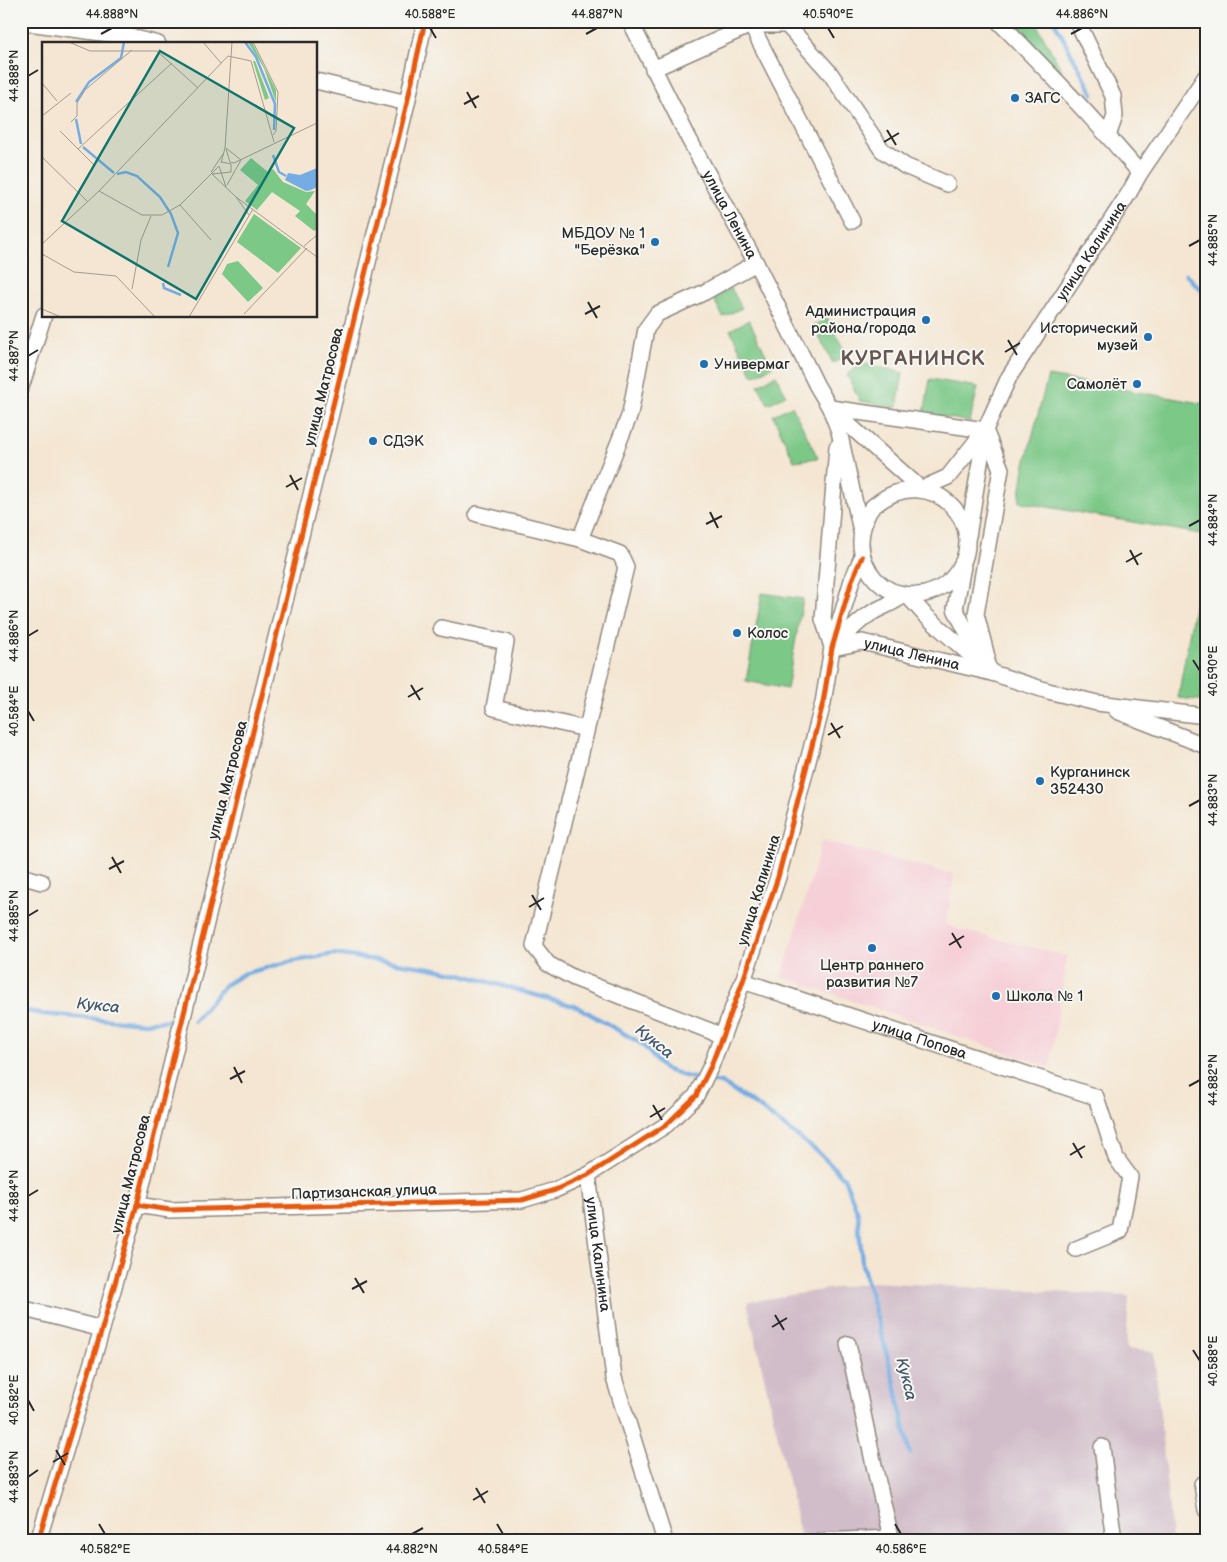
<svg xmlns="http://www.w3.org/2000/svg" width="1227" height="1562" font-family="'Balsamiq Sans',sans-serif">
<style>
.built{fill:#f6cfd7}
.industrial{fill:#d1bdc9}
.green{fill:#7bc887;stroke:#537a59}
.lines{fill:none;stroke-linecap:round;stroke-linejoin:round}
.stream{stroke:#75ace3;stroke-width:4.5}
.minor-casing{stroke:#90887e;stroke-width:18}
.minor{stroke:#fff;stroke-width:15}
.cycleway-casing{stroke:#f6f6f2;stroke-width:8}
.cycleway{stroke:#e8590c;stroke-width:5}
.ticks{fill:none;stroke:#2b2b2b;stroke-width:2}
.poi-dot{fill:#1f6fb2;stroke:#f6f6f2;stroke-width:2}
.labels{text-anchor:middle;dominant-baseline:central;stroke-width:4;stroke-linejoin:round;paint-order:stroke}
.poi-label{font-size:15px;fill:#2b2b2b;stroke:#f6f6f2;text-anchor:start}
.street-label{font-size:15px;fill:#2b2b2b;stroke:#f6f6f2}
.water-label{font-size:16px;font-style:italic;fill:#45586b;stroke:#f6f6f2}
.district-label{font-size:20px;font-weight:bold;letter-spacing:1px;fill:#665551;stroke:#f6f6f2}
.inset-river{fill:none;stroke:#75ace3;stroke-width:2.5}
.inset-road{fill:none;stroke:#a49b8f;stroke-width:1}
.view{fill:#0f766e;fill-opacity:0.15;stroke:#0f766e;stroke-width:2.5}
.inset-edge{fill:none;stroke:#2b2b2b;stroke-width:2.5}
.neatline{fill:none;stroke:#2b2b2b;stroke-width:2}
.ticks-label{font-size:12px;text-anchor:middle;fill:#2b2b2b}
</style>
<rect width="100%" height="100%" fill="#f6f6f2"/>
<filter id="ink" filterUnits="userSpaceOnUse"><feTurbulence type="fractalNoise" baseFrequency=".02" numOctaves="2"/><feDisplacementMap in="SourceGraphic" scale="10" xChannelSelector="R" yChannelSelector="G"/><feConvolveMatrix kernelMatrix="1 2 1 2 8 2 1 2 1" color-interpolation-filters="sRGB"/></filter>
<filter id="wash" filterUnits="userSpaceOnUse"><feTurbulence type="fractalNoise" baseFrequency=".0096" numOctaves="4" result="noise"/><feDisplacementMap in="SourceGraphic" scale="20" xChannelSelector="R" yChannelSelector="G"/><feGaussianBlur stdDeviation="1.12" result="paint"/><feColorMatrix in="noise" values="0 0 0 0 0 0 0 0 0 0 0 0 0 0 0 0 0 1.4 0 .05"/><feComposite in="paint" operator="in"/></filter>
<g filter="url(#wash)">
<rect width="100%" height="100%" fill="#f4e6d2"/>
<!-- built -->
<path class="built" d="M822,841L954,874L946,924L960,930L1067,956L1050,1067L782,977Z"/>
<!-- industrial -->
<path class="industrial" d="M873,1282L1129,1296L1126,1349L1154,1352L1172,1541H808L800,1534L747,1302Z"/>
<!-- green -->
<g class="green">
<path d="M1008,21H1035L1062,71L1059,73Z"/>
<path d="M731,288L742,308L723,317L713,298Z"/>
<path d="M827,318L848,356L833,363L813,326Z"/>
<path d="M749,320L772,367L753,376L730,330Z"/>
<path d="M862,363L903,373L897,408L860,401L847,375Z"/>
<path d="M776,375L786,395L768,404L758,385Z"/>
<path d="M1048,376L1206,404V535L1019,502L1024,468Z"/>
<path d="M930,379L978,387L970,422L924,413Z"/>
<path d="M792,406L818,458L794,461L773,415Z"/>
<path d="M1206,539V701L1178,698Z"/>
<path d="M762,593L803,599L787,689L746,681Z"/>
</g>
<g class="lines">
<!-- stream -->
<g class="stream">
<path d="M1054,21L1093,94"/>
<path d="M1186,274L1206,295"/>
<path d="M21,1010L43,1014L144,1023L172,1020"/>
<path d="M194,1021L225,985L243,974L284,963L334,954L430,968L464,975L578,1007L642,1044L664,1069L688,1077L721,1083L759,1107L819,1153L844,1178L858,1213L862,1264L895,1384L910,1454"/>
</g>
</g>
</g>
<g filter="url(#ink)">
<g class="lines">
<!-- minor casing -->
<g class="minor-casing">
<g id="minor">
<path id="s1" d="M630,21L689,139L756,263L817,386L830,408L839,431L861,531"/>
<path d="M749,21L852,221"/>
<path d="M998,21C1047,70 1095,120 1140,173"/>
<path d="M1077,21L1113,96L1115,116L1108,136"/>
<path d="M21,22L131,37L158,44"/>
<path d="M653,69L751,25H787L830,73L882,150L905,166L947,184"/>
<path d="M316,81L407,103"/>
<path d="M21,387L44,315"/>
<path id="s2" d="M830,408L921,489L948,477L985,430L1009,377L1129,193L1140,173L1206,76"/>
<path d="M830,408L985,430"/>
<path d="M985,430L1001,469L976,614L987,657"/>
<path d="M477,514L580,539"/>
<path d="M968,536L985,432"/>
<path d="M963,566L955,609L968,634L992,673"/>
<path d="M907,595L925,615L981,664"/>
<path d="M441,628L506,642L494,708L586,729"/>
<path d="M832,647L823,619L837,447"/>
<path d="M833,647C845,636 856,623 870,614C877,609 886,606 893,602C897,600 902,596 907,595C910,594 915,595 918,595C932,594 946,586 954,576C995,527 931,459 875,505C869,509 866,517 864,524C855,550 867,580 892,591C897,593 902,593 907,595"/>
<path id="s3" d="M833,648L862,642L992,673L1048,691L1097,703L1206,716"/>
<path d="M1117,711L1206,746"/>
<path d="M21,876L42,882"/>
<path id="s4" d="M743,981L1096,1097L1116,1158L1130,1177L1120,1231L1076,1249"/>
<path d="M723,1036L574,978L548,964L534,946L626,567L620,554L580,539L630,414L646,329L657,314L705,292L756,263"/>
<path id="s5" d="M588,1175L614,1378L665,1541"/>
<path d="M137,1205L170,1210L522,1200L555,1190L588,1175L666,1125L696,1096L711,1066L743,981L778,877L823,703L832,648L852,580L862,557"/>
<path d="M21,1308L102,1329"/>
<path d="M848,1344L875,1470L892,1541"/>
<path d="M1102,1447L1114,1541"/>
<path d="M1206,1483L1202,1484L1206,1510"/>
<path d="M38,1541L102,1329L137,1205L407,103L425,21"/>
<path d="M821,1541L892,1538"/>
</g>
</g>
<!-- minor -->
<use href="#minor" class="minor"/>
<!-- cycleway casing -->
<g class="cycleway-casing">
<g id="cycleway">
<path d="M137,1205L170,1210L522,1200L555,1190L588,1175L666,1125L696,1096L711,1066L743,981L778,877L823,703L832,648L852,580L862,557"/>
<path d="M38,1541L102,1329L137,1205L407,103L425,21"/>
</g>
</g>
<!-- cycleway -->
<use href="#cycleway" class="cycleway"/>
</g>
</g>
<!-- ticks -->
<path class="ticks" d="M430,28L436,38M828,28L834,38M101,34L112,28M586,34L597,28M1071,34L1082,28M28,76L38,70M467,92L476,108M464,104L479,96M887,130L896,145M884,142L899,133M1189,246L1200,240M588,302L597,318M585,314L600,306M1008,340L1017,355M1005,352L1020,343M28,356L38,350M290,475L298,490M286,487L302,478M710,512L718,528M706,524L722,516M1189,526L1200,520M1130,550L1138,565M1126,562L1142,553M28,636L38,630M1193,660L1200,671M411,685L420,700M408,697L423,688M28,711L34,721M831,723L840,738M828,735L843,726M1189,806L1200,800M112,857L121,873M109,869L124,861M532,895L541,910M529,907L544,898M28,916L38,910M952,933L961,948M949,945L964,936M234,1067L242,1083M230,1079L245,1071M1189,1086L1200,1080M653,1105L662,1120M650,1117L665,1108M1073,1143L1082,1158M1070,1155L1085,1146M28,1196L38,1190M355,1278L364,1293M352,1289L367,1281M775,1315L784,1330M772,1327L787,1318M1193,1350L1200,1361M28,1400L34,1411M56,1450L65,1465M53,1462L68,1453M28,1477L38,1470M476,1488L485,1503M473,1500L488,1491M99,1524L105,1534M497,1524L503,1534M895,1524L901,1534M412,1534L423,1528"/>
<!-- markers -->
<g class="poi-dot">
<circle cx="1015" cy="98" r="5"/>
<circle cx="655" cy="242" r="5"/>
<circle cx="926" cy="320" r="5"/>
<circle cx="1148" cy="337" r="5"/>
<circle cx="704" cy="364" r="5"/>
<circle cx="1137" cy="384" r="5"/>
<circle cx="373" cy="441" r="5"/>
<circle cx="737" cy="633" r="5"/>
<circle cx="1040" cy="781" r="5"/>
<circle cx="872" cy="948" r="5"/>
<circle cx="996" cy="996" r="5"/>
</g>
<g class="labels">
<!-- poi labels -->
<g class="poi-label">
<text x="1025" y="98">ЗАГС</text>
<text x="645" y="233" text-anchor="end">МБДОУ № 1<tspan x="645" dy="17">"Берёзка"</tspan></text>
<text x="916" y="311" text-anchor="end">Администрация<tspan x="916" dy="17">района/города</tspan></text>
<text x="1138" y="328" text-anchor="end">Исторический<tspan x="1138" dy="17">музей</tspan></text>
<text x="714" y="364">Универмаг</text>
<text x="1127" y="384" text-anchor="end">Самолёт</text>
<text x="383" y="441">СДЭК</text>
<text x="747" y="633">Колос</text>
<text x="1050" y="772">Курганинск<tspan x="1050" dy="17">352430</tspan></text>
<text x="872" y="965" text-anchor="middle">Центр раннего<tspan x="872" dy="17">развития №7</tspan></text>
<text x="1006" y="996">Школа № 1</text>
</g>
<!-- street labels -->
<g class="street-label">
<text stroke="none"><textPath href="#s1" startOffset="218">улица Ленина</textPath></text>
<text stroke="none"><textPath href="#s2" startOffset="420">улица Калинина</textPath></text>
<text transform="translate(324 387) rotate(-76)">улица Матросова</text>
<text stroke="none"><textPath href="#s3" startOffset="81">улица Ленина</textPath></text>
<text transform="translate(228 780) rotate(-76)">улица Матросова</text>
<text transform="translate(759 890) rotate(-73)">улица Калинина</text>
<text stroke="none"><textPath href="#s4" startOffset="186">улица Попова</textPath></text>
<text transform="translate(131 1174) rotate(-76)">улица Матросова</text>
<text transform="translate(364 1192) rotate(-2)">Партизанская улица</text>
<text stroke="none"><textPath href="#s5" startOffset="80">улица Калинина</textPath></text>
</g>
<!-- water labels -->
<g class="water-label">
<text transform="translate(98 1006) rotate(6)">Кукса</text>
<text transform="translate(654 1042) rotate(39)">Кукса</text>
<text transform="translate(906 1379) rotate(76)">Кукса</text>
</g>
<!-- district labels -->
<g class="district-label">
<text x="913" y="359">КУРГАНИНСК</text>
</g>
</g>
<!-- overview -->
<g transform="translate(42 42)">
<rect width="275" height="275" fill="#f4e6d2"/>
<path d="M206,0H210L234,48V60L222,26ZM211,19H213L227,56L223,58ZM209,116L226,130L231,127L241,140L264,150L273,149L264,162L275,173V187L272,189L253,174L258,169L230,150L215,168L203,159L216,143L198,128ZM212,172L259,206L236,231L195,200ZM196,219L221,246L206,260L180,232L185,222Z" fill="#7bc887"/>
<path d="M275,126V145L269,148L264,149L243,138L246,131L258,133Z" fill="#75ace3"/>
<path class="inset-river" d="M203,0L214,15L233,62L232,88M34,60L47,40L79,16L82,0M34,77L39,102M41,105L72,131M231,113L237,130L244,134M75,132L84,130L95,134L118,155L129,172L136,191L126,225M121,241L122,246L139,253"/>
<path class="inset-road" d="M27,0L48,9H115L156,46M161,0L179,21M211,0L236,50L234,89L231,93M0,41L15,59M0,74L29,51M29,80L35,74V61L43,48L90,8M18,89L52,123M184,106L199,118M36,107L130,21M184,107L188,120L192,121L275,81M0,115L46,160M179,121L183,106L190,0M177,124L184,145M169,130L181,112M170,132L189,130V122L180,120M170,132L194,155L207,173M185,143L199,118M57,149L100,173H120L138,163L177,124M194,155L275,215M138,163L169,198M0,202L57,149L186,14L209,19L232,100M262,204L275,193M0,212L32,230L74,234L113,275M90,247L99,198L109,174M0,267L19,275M202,272L265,206M147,275L211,167"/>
<path class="view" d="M118,9L252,86L154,257L20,179Z"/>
<rect width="275" height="275" class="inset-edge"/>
</g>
<!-- margin -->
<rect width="1227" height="1562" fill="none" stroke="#f6f6f2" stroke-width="55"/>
<rect x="28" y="28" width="1172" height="1506" class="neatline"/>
<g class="ticks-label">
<text x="112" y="18">44.888°N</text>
<text x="430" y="18">40.588°E</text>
<text x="597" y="18">44.887°N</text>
<text x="828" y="18">40.590°E</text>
<text x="1082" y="18">44.886°N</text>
<text transform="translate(14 76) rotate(-90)" y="4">44.888°N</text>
<text transform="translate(1213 240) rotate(-90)" y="4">44.885°N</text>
<text transform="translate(14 356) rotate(-90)" y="4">44.887°N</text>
<text transform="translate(1213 520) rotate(-90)" y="4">44.884°N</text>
<text transform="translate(14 636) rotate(-90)" y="4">44.886°N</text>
<text transform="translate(1213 671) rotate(-90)" y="4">40.590°E</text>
<text transform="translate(14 711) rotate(-90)" y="4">40.584°E</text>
<text transform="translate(1213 800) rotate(-90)" y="4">44.883°N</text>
<text transform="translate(14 916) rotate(-90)" y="4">44.885°N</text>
<text transform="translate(1213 1080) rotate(-90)" y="4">44.882°N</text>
<text transform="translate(14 1196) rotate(-90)" y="4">44.884°N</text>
<text transform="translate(1213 1361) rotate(-90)" y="4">40.588°E</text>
<text transform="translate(14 1400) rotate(-90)" y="4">40.582°E</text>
<text transform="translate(14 1477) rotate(-90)" y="4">44.883°N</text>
<text x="105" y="1553">40.582°E</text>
<text x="412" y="1553">44.882°N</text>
<text x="503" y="1553">40.584°E</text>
<text x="901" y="1553">40.586°E</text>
</g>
</svg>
